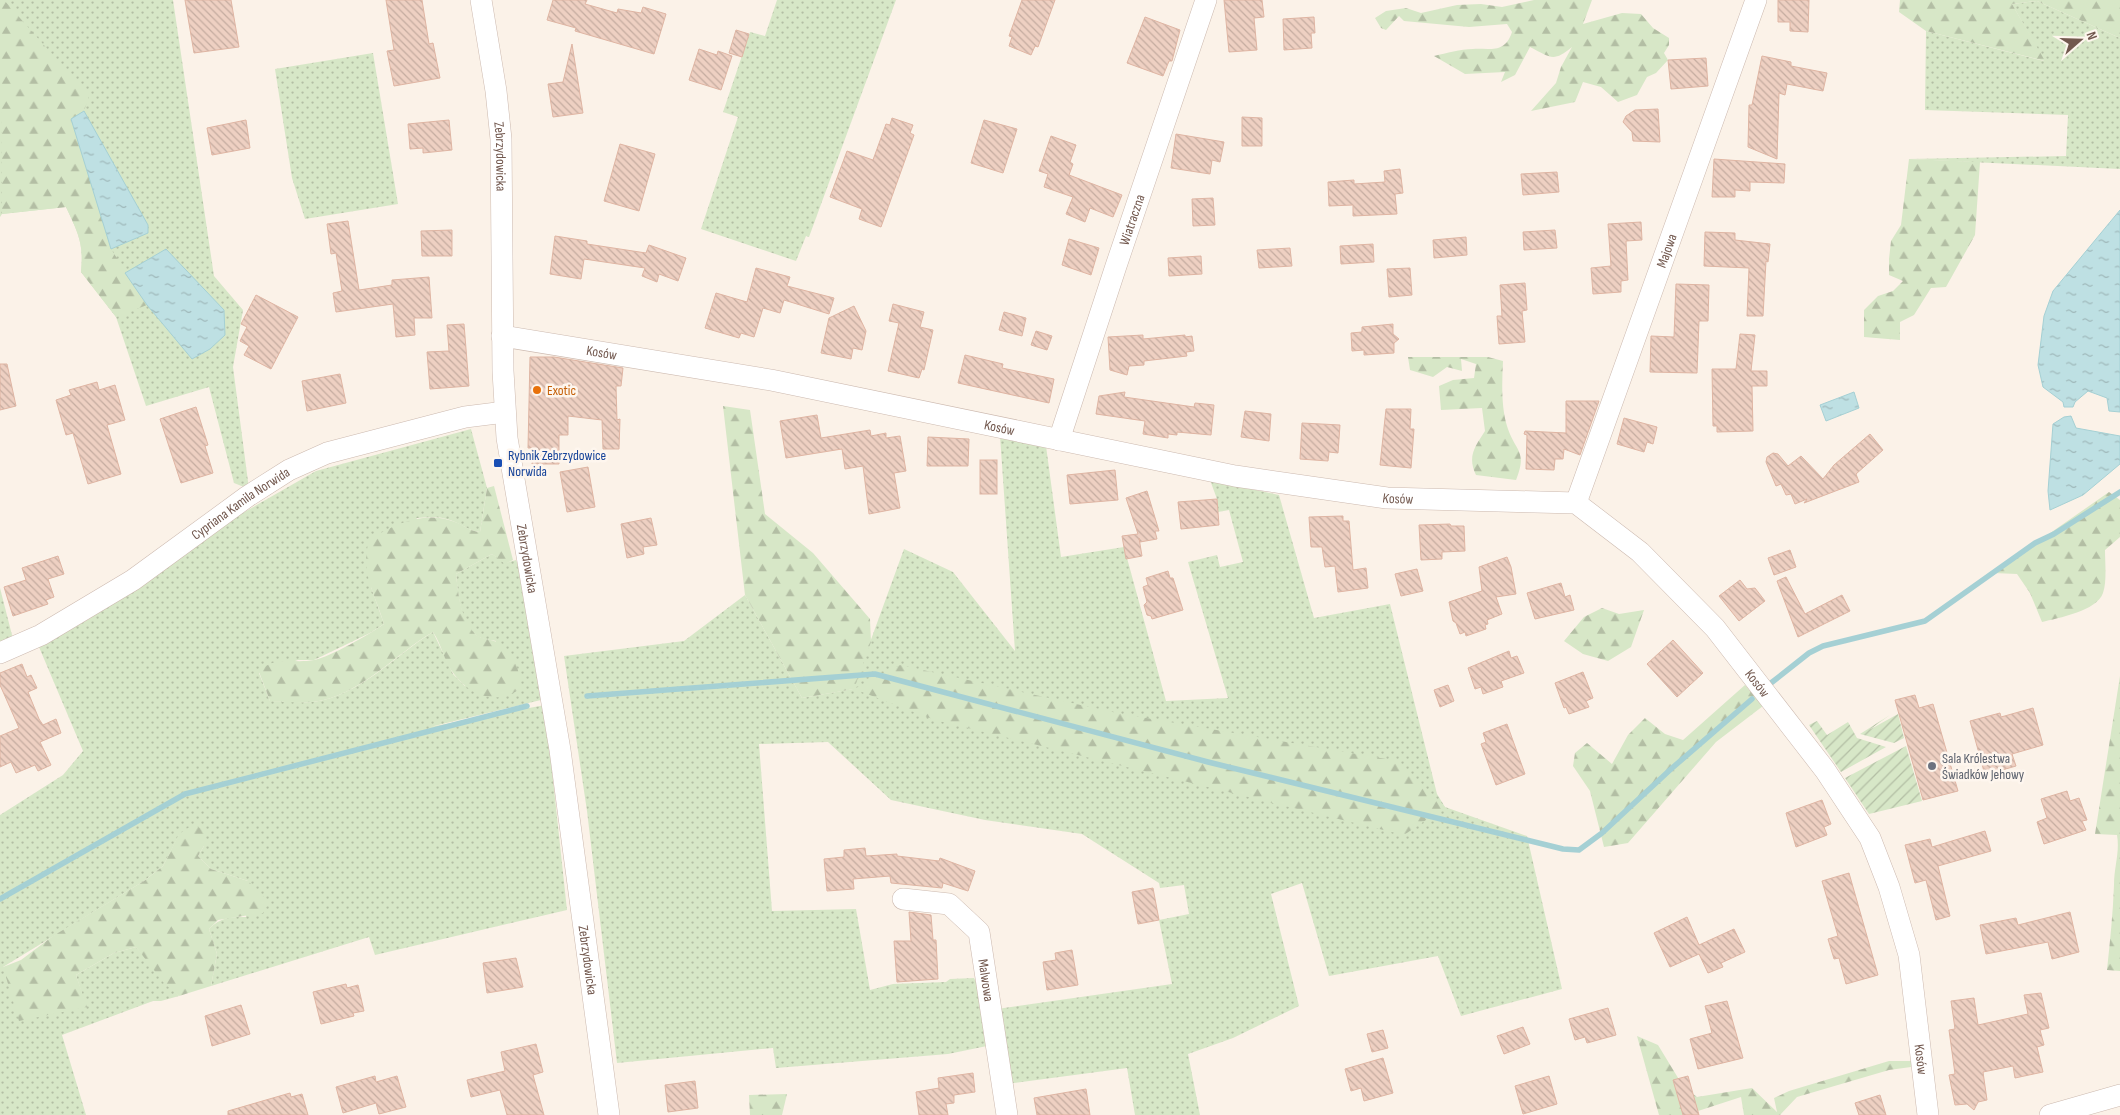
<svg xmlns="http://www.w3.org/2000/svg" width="2120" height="1115" font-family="'Sofia Sans Condensed',sans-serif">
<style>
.grass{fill:url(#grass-dots)}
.forest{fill:url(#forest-firs)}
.garden{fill:url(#garden-furrows)}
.water{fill:url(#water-ripples);stroke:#a5d0d4}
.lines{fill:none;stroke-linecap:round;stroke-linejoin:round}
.stream{stroke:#a5d0d4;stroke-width:5.5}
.building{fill:url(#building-back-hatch);stroke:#dfb5a3}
.minor-casing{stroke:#ccb9af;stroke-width:22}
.minor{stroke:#fff;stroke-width:21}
.food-dot{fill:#e8710a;stroke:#fef6ee;stroke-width:2}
.transit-dot{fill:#1a4fb4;stroke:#fef6ee;stroke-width:2}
.worship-dot{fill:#6b7280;stroke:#fef6ee;stroke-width:2}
.labels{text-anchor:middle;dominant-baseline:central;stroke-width:5;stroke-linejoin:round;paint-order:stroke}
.street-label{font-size:14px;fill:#72584e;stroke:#fef6ee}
.food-label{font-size:14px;fill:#c56008;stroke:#fef6ee;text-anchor:start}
.transit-label{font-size:14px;fill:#164399;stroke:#fef6ee;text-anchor:start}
.worship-label{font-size:14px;fill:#5b616d;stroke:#fef6ee;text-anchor:start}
</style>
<defs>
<pattern id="grass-dots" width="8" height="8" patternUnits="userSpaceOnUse" patternTransform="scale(1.25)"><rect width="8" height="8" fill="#d7e7c7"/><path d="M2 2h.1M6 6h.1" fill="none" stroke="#b3bea4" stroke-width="1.8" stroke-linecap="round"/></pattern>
<pattern id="forest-firs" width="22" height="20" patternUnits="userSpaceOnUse" patternTransform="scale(1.25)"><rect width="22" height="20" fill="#d7e7c7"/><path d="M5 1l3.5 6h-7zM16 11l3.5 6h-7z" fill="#b3bea4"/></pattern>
<pattern id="garden-furrows" width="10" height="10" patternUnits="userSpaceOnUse" patternTransform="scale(1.25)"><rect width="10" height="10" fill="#d7e7c7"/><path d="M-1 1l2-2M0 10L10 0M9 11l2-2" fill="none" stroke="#b3bea4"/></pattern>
<pattern id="water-ripples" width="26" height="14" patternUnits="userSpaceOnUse" patternTransform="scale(1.25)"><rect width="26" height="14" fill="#bee0e3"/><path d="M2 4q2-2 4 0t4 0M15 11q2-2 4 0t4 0" fill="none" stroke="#9fb8ba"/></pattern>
<pattern id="building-back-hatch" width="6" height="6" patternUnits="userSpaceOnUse" patternTransform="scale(1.25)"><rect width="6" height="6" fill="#eed0c2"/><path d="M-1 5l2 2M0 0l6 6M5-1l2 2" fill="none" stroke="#c5aca0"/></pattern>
</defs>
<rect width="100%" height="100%" fill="#fbf2e8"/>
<!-- grass -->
<g class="grass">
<path d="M0,0H173L214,276L243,310L233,367L249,489L234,483L209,387L146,406L116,317L81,272C84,243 78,233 66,207L2,214L0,217Z"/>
<path d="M777,0H896L809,237L806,236L796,261L701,229L738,117L723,112L750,32L765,36Z"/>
<path d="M2037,1L2120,38V169L1909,159L2066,156L2068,115L1925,110L1926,31L2044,61L2012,4Z"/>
<path d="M373,53L398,204L305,219L292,178L275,69Z"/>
<path d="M471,429L487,488L480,532C470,531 466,527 457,523C444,516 431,517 417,518L371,587L384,624L370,633L314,660H298L259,673L270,701C284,701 299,703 313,702C360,696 395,655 433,632L453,674L465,686L496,641C490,640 482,639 477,636C460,623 458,593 456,574L492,554L505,563L516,560L520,569L545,699L430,727L545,705L567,910L375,955L369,937L211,986L217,954L209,929C221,917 230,917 246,917L248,881L211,869L198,856L204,846L179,835L163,866L144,881L3,967L86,1007L76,975L114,953L136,947L179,996L161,1001H153L62,1035L86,1115H0V815L63,775L83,751L39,647L89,619L227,522L316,471Z"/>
<path d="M1000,436L1046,446L1061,557L1124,547L1166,701L1228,698L1188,562L1217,555L1220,567L1243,562L1229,510L1218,512L1217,499L1210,480L1279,495L1314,618L1390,604L1437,794L1445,807L1527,836L1562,989L1461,1016L1438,956L1329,976L1302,883L1271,894L1299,1006L1233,1038L1188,1054L1200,1115H1135L1127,1068L1006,1084L997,1009L1172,984L1159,920L1189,914L1184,885L1160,888L1159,883L1082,834L985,820L891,800L828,742L759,744L772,911L856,909L870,990L893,984L946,982L950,979L974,978L978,986L987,1046L948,1054L776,1068L773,1048L617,1063L587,811L564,656L684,641L745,595L802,698L853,689L904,549L953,572L1015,651Z"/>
<path d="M0,588L13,639L0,643Z"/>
</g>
<!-- forest -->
<g class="forest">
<path d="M0,0H4L89,96L84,111L71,120L111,249L147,305L116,317L81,272C84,243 78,233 66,207L2,214Z"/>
<path d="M1534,0H1592L1583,24L1622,13L1641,14L1653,28L1669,38V45L1664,53L1668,60L1656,73L1647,77L1637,95L1618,102L1601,87L1583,82L1575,102L1531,111L1556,83L1561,67L1572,47C1553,63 1550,57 1530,47L1515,75L1501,82L1505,72L1465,74L1434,56C1447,53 1460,49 1473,49C1490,48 1505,54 1512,32L1507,24L1469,27L1404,21L1399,16L1386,30L1381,28L1375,18L1386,11L1406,8L1421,13L1457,5L1481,4L1502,7Z"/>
<path d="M1900,0H2120V38L2037,1L2012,4L2045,61L1926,31L1899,12Z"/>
<path d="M1909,159L1980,162L1975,235L1946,287L1931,288L1914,315L1900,322V340L1864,337V310L1878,296L1893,291L1903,281L1889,275V259L1891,241L1901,225Z"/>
<path d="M1408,357H1488L1503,361C1502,382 1501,406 1507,426C1515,452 1528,450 1516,480L1476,475C1467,456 1475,447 1485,431L1482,408L1441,410L1439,386L1453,380L1474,378L1476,364L1461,359L1462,371L1447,367L1433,377L1410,370Z"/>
<path d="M723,406L750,410L765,514L813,553L870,619L871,642L854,689L900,665L1117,713L1398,761L1445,807L1404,835L935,720L854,689L802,698L745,595Z"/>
<path d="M494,486L513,560L505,564L492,554L456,574C458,592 460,614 471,629C477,639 485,638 494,641C513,647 520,671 521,688C498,706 470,696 454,674C444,662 442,645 433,632C395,654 360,696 313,702C299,703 284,702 270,701L259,672C274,655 294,664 314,660C330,657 370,634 384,624C375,593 360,573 369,540C394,524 425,510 455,522C464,525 469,531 480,532L487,488Z"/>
<path d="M2109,492L2120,500V537L2105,550C2105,563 2107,581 2103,593C2097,611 2058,618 2042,622L2030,593L2017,574L1993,573Z"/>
<path d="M1602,608L1619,614L1644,610L1631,647L1608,661L1583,654L1564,641L1584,617Z"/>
<path d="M2120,676V971L2107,970C2110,941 2113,913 2114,885C2114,867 2120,852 2117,835L2095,834Z"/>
<path d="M1745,685L1763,706L1716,742L1628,843L1604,847L1590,791L1573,766L1575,753L1587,743L1612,764L1628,735L1645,718L1665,734L1683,740Z"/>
<path d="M194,824L206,832L204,846L198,856L211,869L248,881L269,902L263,913L218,920L209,929L217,954L211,986L179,996L164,983L136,947L114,953L76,975L87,1007L19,1021L3,967L21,960L53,936L144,881L163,866L179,834Z"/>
<path d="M1637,1036L1658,1045L1683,1086L1697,1097L1752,1088L1777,1112L1774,1098L1789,1091L1889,1061H1912L1911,1067L1889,1070L1797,1097L1780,1115H1744L1741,1097L1698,1111L1697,1115H1659Z"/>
<path d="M787,1094L782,1115H750L749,1095Z"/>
</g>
<!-- garden -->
<g class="garden">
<path d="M1898,714L1904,738L1894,743L1860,734L1890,715L1869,730Z"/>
<path d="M1817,721L1827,735L1848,722L1857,738L1886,747L1841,772L1809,725Z"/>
<path d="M1906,746L1922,801L1869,814L1845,778Z"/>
</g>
<!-- water -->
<g class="water">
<path d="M84,111L148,225V233L111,249L71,119Z"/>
<path d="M2120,210V412L2109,411L2107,398L2088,391L2075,402L2073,407H2064L2063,402L2043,387L2038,365L2044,316L2053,291Z"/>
<path d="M166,249L224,310L225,335L210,349L192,359L147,305L125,273Z"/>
<path d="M1854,392L1859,408L1826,421L1820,405Z"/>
<path d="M2071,416L2076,428L2120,436V464L2083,495L2050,510L2048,491L2053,424L2064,417Z"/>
</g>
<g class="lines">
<!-- stream -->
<g class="stream">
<path d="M1771,683L1809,653L1823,646L1925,621L2035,543L2054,534L2120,492"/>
<path d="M587,696L875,674L1208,762L1563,849L1579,850L1602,833L1671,769L1752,699"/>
<path d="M0,899L185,794L527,706"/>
</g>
</g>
<!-- building -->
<g class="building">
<path d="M185,0H231L239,47L194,53Z"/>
<path d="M386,0H422L429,44L433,43L440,78L394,86L387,51L394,50Z"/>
<path d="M553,0H587L585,4L617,13L618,9L641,13L643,7L666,14L654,54L575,31L576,28L547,20Z"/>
<path d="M1022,0H1055L1038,47L1035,46L1031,55L1009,46L1012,37L1009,36Z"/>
<path d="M1224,0H1262L1264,17L1254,18L1257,50L1229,52Z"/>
<path d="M1778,0H1809L1808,32L1790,31V22H1778Z"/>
<path d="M1145,17L1180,30L1172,61H1169L1163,76L1127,63Z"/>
<path d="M1314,17L1315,33H1311L1312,48L1284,50L1283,19Z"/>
<path d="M736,30L749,34L742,57L729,53Z"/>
<path d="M572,44L583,113L553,117L548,84L563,82Z"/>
<path d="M699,49L717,55L718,51L732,56L721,90L689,80Z"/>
<path d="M1762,56L1791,62V66L1827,73L1823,91L1787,84L1785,95L1779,93L1777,159L1748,147L1749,105H1752Z"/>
<path d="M1706,58L1708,86L1671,89L1668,60Z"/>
<path d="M1658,109L1660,142L1633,141L1632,132L1623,122L1626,116L1635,110Z"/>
<path d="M1242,117L1262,118V146H1242Z"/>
<path d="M892,118L913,125L910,133L914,135L881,227L859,219L862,209L830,197L847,151L873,160L886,124L890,125Z"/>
<path d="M246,120L250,148L212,155L207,128Z"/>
<path d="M449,120L452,150L423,153V148L410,149L408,124Z"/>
<path d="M984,120L1017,129L1003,173L971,163Z"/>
<path d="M1176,134L1224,142L1220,162L1212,160L1210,174L1171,168Z"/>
<path d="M1051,136L1076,145L1070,162L1073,164L1069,175L1122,195L1113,217L1090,208L1085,222L1066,214L1073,197L1044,187L1048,174L1039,171Z"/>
<path d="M620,144L655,154L639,211L604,201Z"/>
<path d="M1714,159L1785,164L1784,183L1750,182V191L1735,190V197H1712Z"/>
<path d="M1400,169L1403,193L1395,194L1397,214L1353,216V205L1329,206L1328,182L1354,180V184L1385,182L1384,171Z"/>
<path d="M1557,172L1559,192L1523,195L1521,174Z"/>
<path d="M1213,198L1215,225L1193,226L1192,199Z"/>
<path d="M348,221L359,290L392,285V280L429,277L432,318H414L415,335L396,337L393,304L336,312L333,293L342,291L336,253L331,254L327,224Z"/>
<path d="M1641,222L1642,240L1626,241L1628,280L1621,281V292L1593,294L1591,268L1611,266L1608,224Z"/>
<path d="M452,230V256H422L421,231Z"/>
<path d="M1555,230L1557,248L1524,250L1523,232Z"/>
<path d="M1705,232L1735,233V240L1770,244L1768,262L1766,261L1763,316H1747L1749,268L1704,266Z"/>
<path d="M555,236L587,241V244L646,253L649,245L686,258L678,281L659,274L657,282L642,276L645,268L584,259L581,279L550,274Z"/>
<path d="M1466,237L1467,255L1434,258L1433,240Z"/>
<path d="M1069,239L1099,248L1091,275L1062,265Z"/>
<path d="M1373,244L1374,262L1341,264L1340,246Z"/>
<path d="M1290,248L1292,266L1259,268L1257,250Z"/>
<path d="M1201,256L1202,274L1169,276L1168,258Z"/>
<path d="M756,268L790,277L787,286L834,298L829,314L784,300L780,313L763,308L754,337L741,333L739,338L705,328L716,293L747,302Z"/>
<path d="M1410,268L1412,295L1389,297L1387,269Z"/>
<path d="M1525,283L1527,310L1522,311L1525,342L1499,344L1497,316H1502L1500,285Z"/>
<path d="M1676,284L1709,285L1708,321H1699L1697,373L1650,372L1651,336L1674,337Z"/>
<path d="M256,295L298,317L271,369L244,355L249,346L240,341L247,327L241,324Z"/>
<path d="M893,304L924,312L920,327L933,330L924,370L922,369L919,378L888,371L899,323L889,321Z"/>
<path d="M854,306L866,331L862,350L853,348L851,359L821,353L829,318Z"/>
<path d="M1004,312L1026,318L1022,336L999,330Z"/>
<path d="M464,324L469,386L430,389L427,352L449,351L447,325Z"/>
<path d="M1393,324V334L1399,339L1394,343V353L1364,355V350L1352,351L1351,333L1362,332V327Z"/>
<path d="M1036,331L1052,336L1047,350L1031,345Z"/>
<path d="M1740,334L1755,335L1751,371H1767V386H1752L1753,431L1717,432V426H1713L1712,369H1736Z"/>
<path d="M1143,335V339L1185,335V337L1192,336L1194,351L1186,352L1187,356L1144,361V365L1129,366L1127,375L1110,370L1108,337Z"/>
<path d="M965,355L1003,364L1002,368L1054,379L1049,403L958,383Z"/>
<path d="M530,357H554L623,368L621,386H616L617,420L620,419L619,449H603L602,420L568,416V435H559V464H532V448H528Z"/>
<path d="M0,364H7L16,406L0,410Z"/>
<path d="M340,374L346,403L307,411L302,381Z"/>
<path d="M97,382L99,390L115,385L125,420L107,425L121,474L88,484L73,433L66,435L56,400L71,395L69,390Z"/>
<path d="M1125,392L1124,397L1194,407L1195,403L1214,405L1211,435L1177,432V435L1168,434V438L1143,434L1145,421L1096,414L1099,396Z"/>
<path d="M1566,401H1599L1580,455L1564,449L1563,459H1555L1554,470L1526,469L1527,435L1524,434L1525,431L1566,433Z"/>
<path d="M196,407L208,445L205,446L213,473L181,483L160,419Z"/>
<path d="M1386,409H1411L1410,429H1414L1411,468L1380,465Z"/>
<path d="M1245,411L1271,414L1269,441L1241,437Z"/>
<path d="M817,415L821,438L870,430L871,436L886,433V438L900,436L906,471L894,473L900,508L869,514L863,466L845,469L842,449L786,458L780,421Z"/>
<path d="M1624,418L1657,427L1653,444L1647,442L1644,452L1617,444Z"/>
<path d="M1302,423L1340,425L1338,453L1329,452L1328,461L1300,459Z"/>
<path d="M1870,434L1883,450L1856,474L1859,482L1804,503L1807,499L1795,504L1791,494L1786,495L1781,484L1776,486L1766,462L1767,457L1773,453L1778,454L1788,466L1801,456L1823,479L1834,465Z"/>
<path d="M928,437L969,439L968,466H927Z"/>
<rect x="980" y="460" width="17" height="34"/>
<path d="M588,467L595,507L567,512L560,472Z"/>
<path d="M1115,470L1118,500L1070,504L1067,475Z"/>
<path d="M1147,491L1159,531H1155L1157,539L1140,542L1139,538L1142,556L1126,559L1122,536L1138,534L1126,498Z"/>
<path d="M1217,499L1219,525L1181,529L1178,502Z"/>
<path d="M1343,516V521H1349L1353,570L1366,568L1368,588L1338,592L1335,566L1325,567L1322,547H1311L1309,517Z"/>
<path d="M651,518L657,545L643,547L644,554L627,558L621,524Z"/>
<path d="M1450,524L1451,526H1464L1465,551L1442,552V559L1421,560L1419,525Z"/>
<path d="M1790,550L1796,567L1774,575L1768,558Z"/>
<path d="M58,556L64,574L48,579L54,597L46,600L48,604L13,616L4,587L26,580L22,568Z"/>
<path d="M1507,557L1511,567L1516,594L1496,597L1502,614L1487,620L1488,624L1485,625L1486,629L1466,636L1465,632L1460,634L1456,623L1453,621L1449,602L1482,591L1479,567Z"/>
<path d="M1417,569L1423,591L1401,596L1395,574Z"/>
<path d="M1168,571L1170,578H1173L1183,610L1152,619L1151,616L1147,615L1144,605L1147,602L1143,587L1148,585L1146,578Z"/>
<path d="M1786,577L1805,614L1842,595L1850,611L1798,637L1777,581Z"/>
<path d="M1740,580L1747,589L1755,588L1765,601L1739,621L1719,596Z"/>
<path d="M1561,583L1565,597L1570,595L1574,610L1535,619L1527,593Z"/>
<path d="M1673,640L1703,673L1677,697L1647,664Z"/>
<path d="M1509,651L1511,658L1517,656L1524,673L1501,681L1503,687L1483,694L1481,687L1475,689L1468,668Z"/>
<path d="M22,664L27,677L31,675L37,688L28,692L39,719L43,725L56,719L61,733L40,742L51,765L38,771L35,765L16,773L11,762L0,767V736L19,728L0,685V673Z"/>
<path d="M1583,672L1593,698L1586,701L1589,707L1569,714L1566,707L1564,708L1555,683Z"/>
<path d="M1448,685L1454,701L1440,707L1434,690Z"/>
<path d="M1915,695L1919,708L1933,704L1958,791L1923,800L1895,700Z"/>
<path d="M2033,708L2043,745L2012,754L2016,766L1985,775L1970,721L2000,713L2001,717Z"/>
<path d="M1507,724L1525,774L1496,785L1481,744L1486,742L1483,733Z"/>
<path d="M2067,791L2070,801L2079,798L2087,820L2082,821L2086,830L2044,844L2037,822L2047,818L2041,799Z"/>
<path d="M1822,800L1831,824L1824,827L1827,835L1796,847L1786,813Z"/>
<path d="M1985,831L1991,851L1938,866L1950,916L1936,920L1926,880L1915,883L1905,845L1930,839L1932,847Z"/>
<path d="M865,848L866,856L897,854V856L939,861L940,858L975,871L968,891L943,883L942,888L891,883L890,876L853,879L854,889L827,891L824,859L844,857V850Z"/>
<path d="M1849,873L1878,975L1846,984L1839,958L1834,959L1828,939L1838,936L1822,881Z"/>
<path d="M1153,888L1159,920L1138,924L1132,892Z"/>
<path d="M909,912L931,915L933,940H936L938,979L897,982L894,941H911Z"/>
<path d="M2070,912L2079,952L2052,959L2048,942L1986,954L1980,925L2016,918L2018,925Z"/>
<path d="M1687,917L1699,945L1734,929L1745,952L1721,963L1723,967L1708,973L1699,954L1670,967L1654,933Z"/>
<path d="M1072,950L1078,985L1047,990L1043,962L1056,960L1055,953Z"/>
<path d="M516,958L523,987L487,993L483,963Z"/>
<path d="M346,984L347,988L358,985L364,1011L353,1013L354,1016L321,1024L313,992Z"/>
<path d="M2041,993L2049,1028L2040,1030L2044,1045L2037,1047L2043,1072L2015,1078L2013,1066L1983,1072L1987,1100L1978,1102L1974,1110L1967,1104L1955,1105L1949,1075L1955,1074L1949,1030L1955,1029L1951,1001L1974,998L1978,1025L2028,1014L2024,995Z"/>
<path d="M1727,1001L1743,1058L1698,1069L1690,1039L1712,1033L1705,1006Z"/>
<path d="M241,1005L250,1034L212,1046L205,1016Z"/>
<path d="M1608,1008L1616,1035L1587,1043L1585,1037L1575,1040L1569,1019Z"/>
<path d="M1523,1027L1530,1044L1504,1054L1497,1036Z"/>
<path d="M1383,1030L1388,1048L1372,1052L1367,1034Z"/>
<path d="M536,1044L543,1072L533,1075L544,1115H507L500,1090L471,1097L467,1080L505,1071L501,1052Z"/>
<path d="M1383,1058L1393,1093L1364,1101L1361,1088L1351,1091L1345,1069Z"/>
<path d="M973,1073L975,1092L954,1095V1103L946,1104L948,1115H919L916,1092L939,1088L938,1078Z"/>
<path d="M375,1076L376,1082L397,1076L406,1107L379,1114L376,1103L343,1113L336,1087Z"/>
<path d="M1549,1076L1557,1104L1523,1114L1515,1086Z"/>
<path d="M1688,1076L1699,1115H1683L1673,1080Z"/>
<path d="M695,1081L698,1108L668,1112L665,1085Z"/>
<path d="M1086,1089L1090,1115H1037L1034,1098Z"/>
<path d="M290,1093L291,1097L302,1094L308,1115H228V1111Z"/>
<path d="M1880,1095L1886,1115H1859L1855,1103Z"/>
</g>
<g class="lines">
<!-- minor casing -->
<g class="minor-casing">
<g id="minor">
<path id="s1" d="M481,0L496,91L501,139L503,371L507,438L560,750L609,1115"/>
<path id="s2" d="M502,336L771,380L1235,476L1387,498L1576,503L1640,552L1715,628L1825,770L1870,838L1889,887L1909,955L1928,1115"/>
<path id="s3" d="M1059,440L1116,266L1206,0"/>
<path id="s4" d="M1576,503L1756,0"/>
<path id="s5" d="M0,653L41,635L133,580L248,496L289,470L327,453L465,417L505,412"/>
<path id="s6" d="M903,899L949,904L979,932L1007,1115"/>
<path d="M2050,1115L2120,1095"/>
</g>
</g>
<!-- minor -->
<use href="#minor" class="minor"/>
</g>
<!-- markers -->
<circle class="food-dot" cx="537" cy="390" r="5"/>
<rect class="transit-dot" x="493" y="458" width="10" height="10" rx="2.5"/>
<circle class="worship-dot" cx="1932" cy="766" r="5"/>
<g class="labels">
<!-- street labels -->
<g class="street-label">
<text stroke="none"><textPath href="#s1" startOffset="158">Zebrzydowicka</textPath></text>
<text stroke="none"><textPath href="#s3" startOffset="232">Wiatraczna</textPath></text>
<text stroke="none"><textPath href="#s4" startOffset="268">Majowa</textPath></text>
<text stroke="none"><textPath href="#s2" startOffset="101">Kosów</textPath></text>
<text stroke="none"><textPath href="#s2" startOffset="506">Kosów</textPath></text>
<text stroke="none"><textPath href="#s2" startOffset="911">Kosów</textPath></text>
<text stroke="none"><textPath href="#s5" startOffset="284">Cypriana Kamila Norwida</textPath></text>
<text stroke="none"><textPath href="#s1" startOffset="562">Zebrzydowicka</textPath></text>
<text stroke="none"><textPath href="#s2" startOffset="1346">Kosów</textPath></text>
<text stroke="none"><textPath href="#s1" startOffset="968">Zebrzydowicka</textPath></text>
<text stroke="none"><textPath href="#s6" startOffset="136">Malwowa</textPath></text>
<text stroke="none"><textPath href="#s2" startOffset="1766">Kosów</textPath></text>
</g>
<!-- food labels -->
<g class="food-label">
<text x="547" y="390">Exotic</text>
</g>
<!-- transit labels -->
<g class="transit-label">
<text x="508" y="455">Rybnik Zebrzydowice<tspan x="508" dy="16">Norwida</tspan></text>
</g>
<!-- worship labels -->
<g class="worship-label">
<text x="1942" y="758">Sala Królestwa<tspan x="1942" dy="16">Świadków Jehowy</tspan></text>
</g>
</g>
<!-- north arrow -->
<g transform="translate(2080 40) rotate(70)" stroke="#fef6ee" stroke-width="4" paint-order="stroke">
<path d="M0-4L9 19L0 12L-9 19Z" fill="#72584e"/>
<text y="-8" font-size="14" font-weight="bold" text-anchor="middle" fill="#72584e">N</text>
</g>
</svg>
